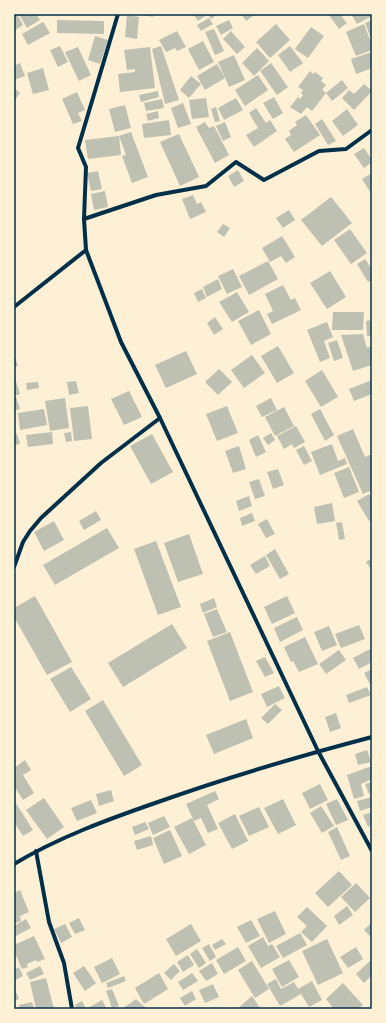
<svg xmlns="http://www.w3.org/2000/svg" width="386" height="1023" font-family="Manrope,sans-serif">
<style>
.building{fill:#bec0b2}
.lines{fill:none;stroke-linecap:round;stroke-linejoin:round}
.minor{stroke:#003049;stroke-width:4}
.neatline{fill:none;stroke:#003049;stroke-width:1.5}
</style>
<rect width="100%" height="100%" fill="#fdf0d5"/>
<!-- building -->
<g class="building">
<path d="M14,14H17L23,25L14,31Z"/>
<path d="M19,14H36L40,20L27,28Z"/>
<path d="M140,14H154L153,17Z"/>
<path d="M193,14H218L211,19L208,14L198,21Z"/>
<path d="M241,14H256L246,21Z"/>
<path d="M329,14H340L347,23L339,29L329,15Z"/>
<path d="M351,14H372V16L357,24Z"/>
<path d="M127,15L139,17L137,39L125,37Z"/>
<path d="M209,18L213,24L201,31L197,25Z"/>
<path d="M57,20L104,21V34L57,33Z"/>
<path d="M229,20L233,28L221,35L216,26Z"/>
<path d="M372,20V35L370,36L365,23Z"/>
<path d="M43,22L50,33L28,45L22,34Z"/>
<path d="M276,24L290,40L270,58L256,42Z"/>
<path d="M364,24L372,45V50L356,56L346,32Z"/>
<path d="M311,27L324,36L308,58L295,49Z"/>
<path d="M214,29L224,51L215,55L205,32Z"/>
<path d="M177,31L186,47L177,51L175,48L166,52L159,40Z"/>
<path d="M231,31L245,47L237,54L223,39Z"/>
<path d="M95,36L108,40L100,64L88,60Z"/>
<path d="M203,41L214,62L199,70L188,49Z"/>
<path d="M60,46L68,62L58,67L50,50Z"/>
<path d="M161,46L179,100L165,104L152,49Z"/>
<path d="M290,46L303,63L290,72L278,55Z"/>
<path d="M78,47L91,75L79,81L65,52Z"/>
<path d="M150,47L155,88L120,92L118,74L135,72V69L127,70L124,50Z"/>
<path d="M257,48L269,61L254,76L242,63Z"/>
<path d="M372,52V68L356,74L351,59Z"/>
<path d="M234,55L245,80L229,87L218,62Z"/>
<path d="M20,63L25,76L14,80V66Z"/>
<path d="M271,63L288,87L277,95L260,71Z"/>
<path d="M217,64L225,78L205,90L197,76Z"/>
<path d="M43,68L49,90L33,94L27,73Z"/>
<path d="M310,71L313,74L315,72L323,78L321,81L326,85L322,90L326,93L312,111L307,107L301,114L290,107L298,97L300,99L303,95L301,93L303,90L298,87Z"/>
<path d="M258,75L268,90L245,106L235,90Z"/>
<path d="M191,76L201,84L189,98L180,90Z"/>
<path d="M342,80L348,88L332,101L326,93Z"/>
<path d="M364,84L372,91L354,110L342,98L349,90L354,94Z"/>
<path d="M14,88L20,93L15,100L14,99Z"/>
<path d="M158,91L159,97L141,102L139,95Z"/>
<path d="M77,92L85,110L78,113L82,121L73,124L62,99Z"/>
<path d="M274,97L283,113L273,119L263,103Z"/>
<path d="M206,98L209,117L192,119L189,100Z"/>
<path d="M236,98L243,110L224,120L218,108Z"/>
<path d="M162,99L164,108L146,111L144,103Z"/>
<path d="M183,103L191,124L178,128L171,108Z"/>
<path d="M125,105L131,128L115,132L109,109Z"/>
<path d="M216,107L220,121L215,122L211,109Z"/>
<path d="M256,108L266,123L270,120L277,131L254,147L246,135L258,128L249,113Z"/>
<path d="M347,109L358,125L343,136L332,121Z"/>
<path d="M158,111L159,118L148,121L146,114Z"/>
<path d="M306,115L320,135L294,152L285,139L291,135L289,131L297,125L295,122Z"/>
<path d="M322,119L336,141L328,145L315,124Z"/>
<path d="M169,120L171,135L144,138L142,124Z"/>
<path d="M205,122L209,128L214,126L229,155L215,163L196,127Z"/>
<path d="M225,122L231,137L223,141L216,126Z"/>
<path d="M131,132L148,177L132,183L122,156L126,155L119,136Z"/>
<path d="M179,134L199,177L180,186L160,142Z"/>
<path d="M119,136L121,155L88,159L85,140Z"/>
<path d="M364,148L372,160V162L364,168L354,154Z"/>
<path d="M238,170L244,181L234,187L228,176Z"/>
<path d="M98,171L102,189L91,191L87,173Z"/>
<path d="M372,173V195L362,179Z"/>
<path d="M105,191L108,207L94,210L91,194Z"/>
<path d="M193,195L197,204L201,202L206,212L190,219L182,199Z"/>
<path d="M331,197L352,223L322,246L301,220Z"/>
<path d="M289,210L295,220L283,228L276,218Z"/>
<path d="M223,224L230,228L224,237L217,232Z"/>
<path d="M350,229L367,253L351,264L334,240Z"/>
<path d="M282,236L295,257L286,263L281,256L270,262L262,248Z"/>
<path d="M365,259L372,269V280L368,282L357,264Z"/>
<path d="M268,261L278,279L249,295L239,276Z"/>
<path d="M233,269L242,287L227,294L218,276Z"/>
<path d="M330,271L346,297L327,309L310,283Z"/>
<path d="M218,279L222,289L207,297L203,287Z"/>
<path d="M283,285L291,300L295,298L301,310L272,324L267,314L273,311L265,294Z"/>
<path d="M202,289L206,298L198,302L194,293Z"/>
<path d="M237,292L249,312L232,322L219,302Z"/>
<path d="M259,310L271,334L251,345L238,321Z"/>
<path d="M333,312H364L363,330H332Z"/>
<path d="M215,317L223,329L214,335L207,323Z"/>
<path d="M372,320V336H367L366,321Z"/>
<path d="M327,322L333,337L324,341L330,358L320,362L307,330Z"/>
<path d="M363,334L367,348L372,346V365L353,371L341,335Z"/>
<path d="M337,340L343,358L334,361L328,343Z"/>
<path d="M278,346L294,373L277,383L261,356Z"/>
<path d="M186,351L197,374L166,388L155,365Z"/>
<path d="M14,354L18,366L14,367Z"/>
<path d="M252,355L265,373L244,388L231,370Z"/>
<path d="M219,369L232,382L218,395L205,382Z"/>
<path d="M322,370L338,397L321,407L305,381Z"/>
<path d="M14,378H15L20,394L14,396Z"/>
<path d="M372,380V394L354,401L349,389Z"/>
<path d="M76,381L79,393L69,395L67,382Z"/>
<path d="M38,382L39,388L27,390L26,383Z"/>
<path d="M129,391L142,417L124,425L111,399Z"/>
<path d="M14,397H16L20,409L14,411Z"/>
<path d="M65,398L69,428L50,431L45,401Z"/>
<path d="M271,398L277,410L262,417L256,406Z"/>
<path d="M88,406L92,439L74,441L70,408Z"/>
<path d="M227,406L238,433L217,441L206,414Z"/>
<path d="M284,407L294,426L275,436L265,417Z"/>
<path d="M44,409L47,425L20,430L18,413Z"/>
<path d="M320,409L334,435L325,441L311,414Z"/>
<path d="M296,426L305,442L294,448L292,444L284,449L277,436Z"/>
<path d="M353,429L365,457L372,454V490L363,494L337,436Z"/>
<path d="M52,432L53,444L28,447L26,435Z"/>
<path d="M71,432L72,441L66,442L64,433Z"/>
<path d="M271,433L275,440L268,445L263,438Z"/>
<path d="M17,434L20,444L14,445V435Z"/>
<path d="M152,434L173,472L151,484L130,446Z"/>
<path d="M258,435L266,452L256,457L249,440Z"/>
<path d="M332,444L338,461L345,458L347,464L320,475L311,452Z"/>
<path d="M239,446L246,469L233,473L225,451Z"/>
<path d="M304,446L312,461L304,465L296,450Z"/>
<path d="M349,467L359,492L344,498L334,473Z"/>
<path d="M278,469L284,485L273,489L267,472Z"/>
<path d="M259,479L265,496L255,499L249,482Z"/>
<path d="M369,494L372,499V519L369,521L357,501Z"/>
<path d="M249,496L252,506L239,511L236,501Z"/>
<path d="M332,503L335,521L317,524L314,507Z"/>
<path d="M96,511L101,520L84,530L79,521Z"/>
<path d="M252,513L255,521L242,526L240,518Z"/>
<path d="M267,519L275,534L266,538L258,524Z"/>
<path d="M54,521L64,540L44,551L34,532Z"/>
<path d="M342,522L345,539L339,540L336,523Z"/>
<path d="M107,528L119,548L55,585L43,565Z"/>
<path d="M189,534L203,574L178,582L164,543Z"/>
<path d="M156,541L181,607L158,615L134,549Z"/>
<path d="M275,549L289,574L280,579L266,555Z"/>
<path d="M265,556L270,566L256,574L250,565Z"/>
<path d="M372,558V571L366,562Z"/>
<path d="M35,596L72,662L47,675L14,617V608Z"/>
<path d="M287,596L295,613L272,624L264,607Z"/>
<path d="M214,598L217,607L203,613L200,604Z"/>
<path d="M217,609L227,632L213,637L204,614Z"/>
<path d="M297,617L303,630L280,642L274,628Z"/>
<path d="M172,624L187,648L123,687L108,663Z"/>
<path d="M359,625L365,639L341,648L335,634Z"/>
<path d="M329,626L337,645L322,651L314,632Z"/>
<path d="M230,632L253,692L230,701L207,641Z"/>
<path d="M305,637L318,664L299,672L293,661L291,662L284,647Z"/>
<path d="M372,648V662L359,669L353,658Z"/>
<path d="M339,650L346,660L326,674L319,664Z"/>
<path d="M265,657L274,673L265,677L256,661Z"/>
<path d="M71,667L91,699L70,712L50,679Z"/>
<path d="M372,669V688L364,673Z"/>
<path d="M279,686L285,698L267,707L261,694Z"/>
<path d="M367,687L371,695L349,703L346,695Z"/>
<path d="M103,700L142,765L124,776L85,711Z"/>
<path d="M275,704L282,710L268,724L261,718Z"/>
<path d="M336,713L341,728L330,732L325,717Z"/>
<path d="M246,719L253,738L214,754L206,735Z"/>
<path d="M367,750L371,762L358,765L355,754Z"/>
<path d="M25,760L31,770L23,775L34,793L23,800L14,786V768Z"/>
<path d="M372,766V779L361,784L364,796L354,799L347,775Z"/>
<path d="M372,782V792L369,794L365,784Z"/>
<path d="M320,784L328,800L310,809L302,793Z"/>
<path d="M111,790L114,801L99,806L96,794Z"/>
<path d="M215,791L219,799L207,805L218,829L208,833L201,818L194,821L186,804Z"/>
<path d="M372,797V807L360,811L357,801Z"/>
<path d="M44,798L64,827L47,839L26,810Z"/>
<path d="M283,799L296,825L278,834L264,808Z"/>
<path d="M337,799L348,820L336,825L326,804Z"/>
<path d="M14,800L33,830L23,836L14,822Z"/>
<path d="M91,800L97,813L77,821L71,808Z"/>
<path d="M321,806L334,826L322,833L310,813Z"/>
<path d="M259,807L269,827L249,836L239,816Z"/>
<path d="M372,812V825L368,827L363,815Z"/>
<path d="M235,814L248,841L232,849L218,823Z"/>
<path d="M164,816L170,827L153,835L148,823Z"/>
<path d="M192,818L206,845L189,854L174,827Z"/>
<path d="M145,822L149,829L135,835L132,827Z"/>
<path d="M337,827L350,856L341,860L328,832Z"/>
<path d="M170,830L182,856L164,864L153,838Z"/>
<path d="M151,836L153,845L137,850L134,841Z"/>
<path d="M339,871L352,885L328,907L315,893Z"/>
<path d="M356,883L370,898L355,912L341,897Z"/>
<path d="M20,890L29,912L20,916L21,921L14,924V893Z"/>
<path d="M347,906L353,915L339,925L334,916Z"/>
<path d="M307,907L327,926L312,942L301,932L307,926L297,917Z"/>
<path d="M275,911L286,934L269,943L257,919Z"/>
<path d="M79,918L85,930L75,934L69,923Z"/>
<path d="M26,919L31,928L14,937V926Z"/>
<path d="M251,920L260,936L246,943L237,927Z"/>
<path d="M371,923L372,924V938L364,930Z"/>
<path d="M65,924L72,937L61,943L54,929Z"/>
<path d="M191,924L201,941L176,956L166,939Z"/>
<path d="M300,933L307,945L283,958L276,946Z"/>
<path d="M34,936L45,959L37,962L36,960L27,964L28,967L22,969L14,951V945Z"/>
<path d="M263,937L268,946L272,944L280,957L261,968L248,946Z"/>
<path d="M222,939L226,944L215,950L212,945Z"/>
<path d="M327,939L343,973L318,985L302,951Z"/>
<path d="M209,944L216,957L210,961L202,948Z"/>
<path d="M238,947L246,961L224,974L216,960Z"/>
<path d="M356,947L363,959L348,968L340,957Z"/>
<path d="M197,949L206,963L199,968L190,954Z"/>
<path d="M188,955L194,965L183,972L177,962Z"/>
<path d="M112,958L120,974L102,983L94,967Z"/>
<path d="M372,959V975L364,983L356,974Z"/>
<path d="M289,960L299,977L282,987L272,969Z"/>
<path d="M252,961L269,989L255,998L238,970Z"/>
<path d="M212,963L218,974L206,981L199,971Z"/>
<path d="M174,964L180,971L171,980L164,973Z"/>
<path d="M40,966L44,974L30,980L26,973Z"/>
<path d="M84,966L96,983L85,991L73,973Z"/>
<path d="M19,967L23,976L14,981V970Z"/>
<path d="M159,973L168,989L144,1004L135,988Z"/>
<path d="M192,973L198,981L183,990L178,982Z"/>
<path d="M124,976L126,981L108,988L106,983Z"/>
<path d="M46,978L54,1009H36L30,982Z"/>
<path d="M276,979L281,989L294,982L301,994L280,1006L267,984Z"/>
<path d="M312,981L322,1000L309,1007L298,989Z"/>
<path d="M343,983L363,1005L358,1009H334L326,999Z"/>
<path d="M213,984L219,997L205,1003L199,990Z"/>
<path d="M14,987L19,999L14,1001Z"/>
<path d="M112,989L119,1006L112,1008L106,991Z"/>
<path d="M192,991L196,999L185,1006L180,998Z"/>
<path d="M252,996L261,1009H237Z"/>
<path d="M136,999L147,1009H122Z"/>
<path d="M102,1000L107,1009H89L88,1008Z"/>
<path d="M82,1001L86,1009H77L75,1005Z"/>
<path d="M32,1002L34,1009H20L19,1005Z"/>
</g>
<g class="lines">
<!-- minor -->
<g class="minor">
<path d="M118,14L78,148L86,167L84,219L86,250L121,342L160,418L318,751L372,851"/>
<path d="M84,219L156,195L206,186L236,162L264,180L319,151L346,149L372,130"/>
<path d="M14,307L86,250"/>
<path d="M14,567L23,542L30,531L41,518L101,463L160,418"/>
<path d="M36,851L49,922L64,963L72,1009"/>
<path d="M14,864C59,837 109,819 158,802C228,777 300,756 372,737"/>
</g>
</g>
<!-- border -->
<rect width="386" height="1023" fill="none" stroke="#fdf0d5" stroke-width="30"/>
<rect x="15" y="15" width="356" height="993" class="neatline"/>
</svg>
